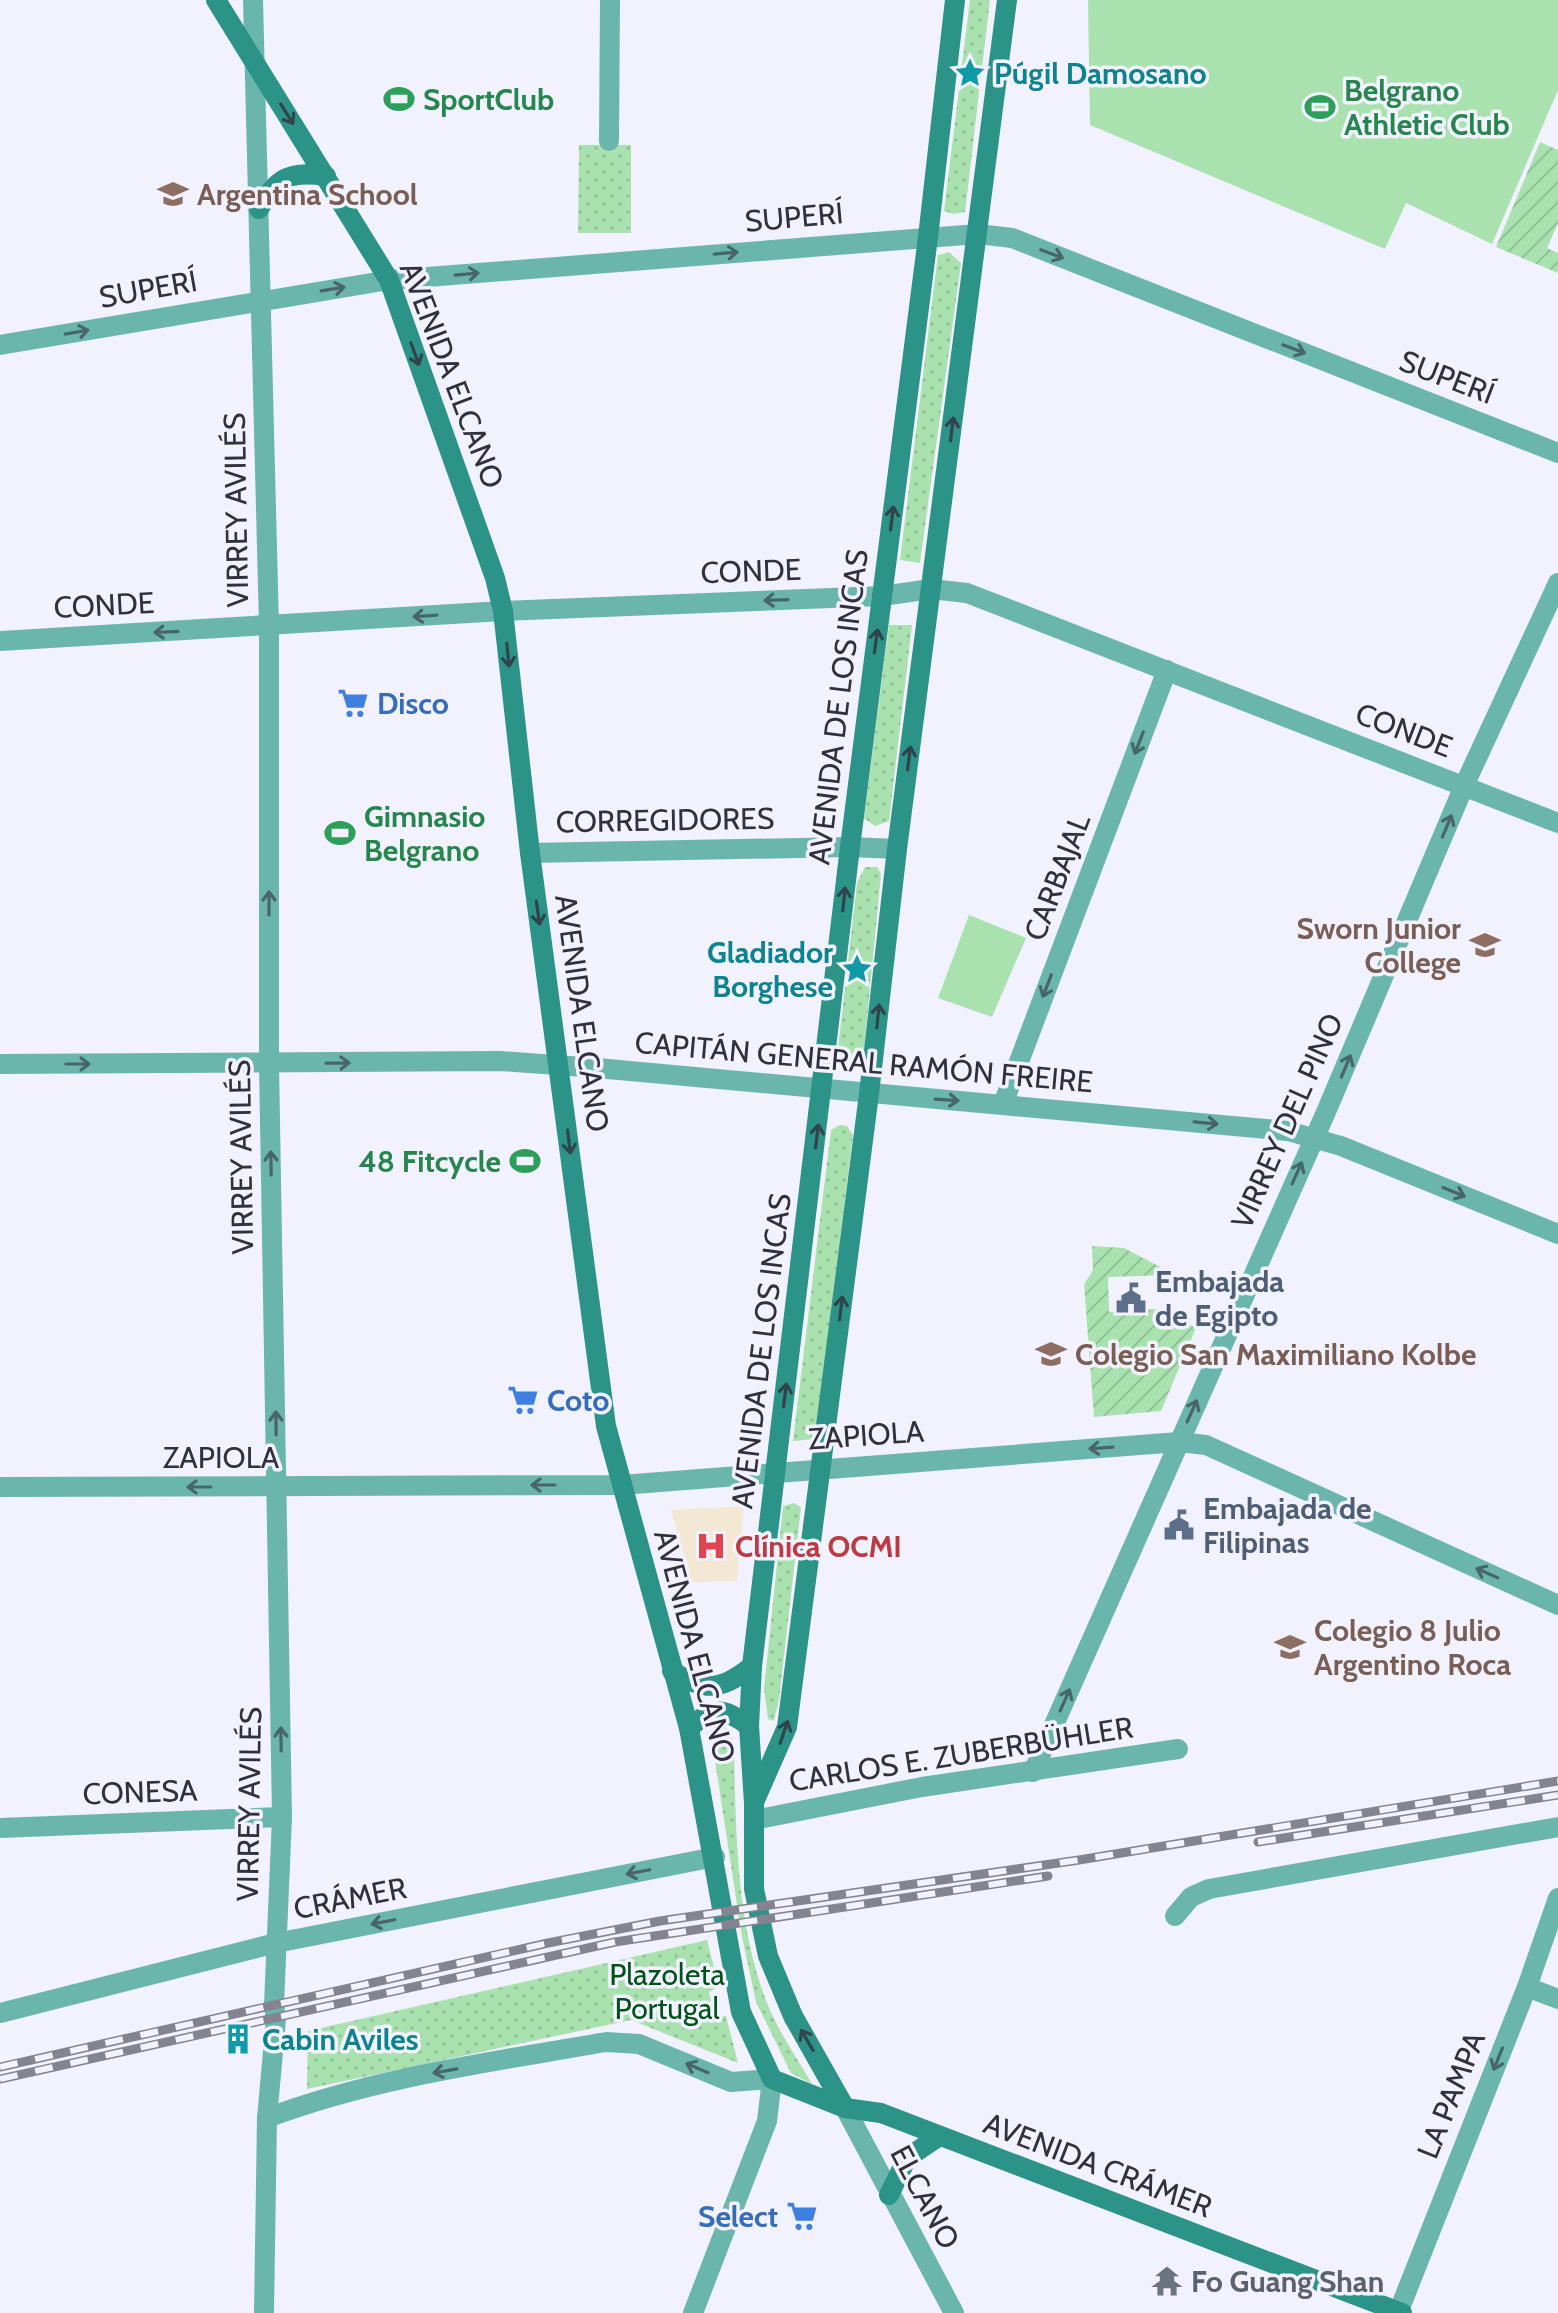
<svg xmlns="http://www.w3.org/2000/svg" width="1558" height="2313" font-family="Cabin,sans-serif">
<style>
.medical{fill:#f2e8d3}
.grass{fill:url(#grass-dots)}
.garden{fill:url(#garden-furrows)}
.pitch{fill:#a9e2ae}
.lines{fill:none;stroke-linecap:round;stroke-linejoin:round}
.minor{stroke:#6ab6ac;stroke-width:20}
.tertiary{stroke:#6ab6ac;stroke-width:20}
.secondary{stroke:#2c9388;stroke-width:20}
.rail-casing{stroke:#848390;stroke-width:9}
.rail{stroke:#f2f1fe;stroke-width:6;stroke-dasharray:18;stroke-linecap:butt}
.oneway{stroke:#30444b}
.oneway2{stroke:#486669}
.labels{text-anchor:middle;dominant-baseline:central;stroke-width:7;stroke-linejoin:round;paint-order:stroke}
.culture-label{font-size:30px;font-weight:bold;fill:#0d838f;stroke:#f2f1fe;text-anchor:start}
.leisure-label{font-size:30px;font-weight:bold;fill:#27864d;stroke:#f2f1fe;text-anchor:start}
.education-label{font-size:30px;font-weight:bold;fill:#785e54;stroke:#f2f1fe;text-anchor:start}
.street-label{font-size:30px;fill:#31303c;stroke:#f2f1fe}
.shop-label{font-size:30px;font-weight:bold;fill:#366cbe;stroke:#f2f1fe;text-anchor:start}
.service-label{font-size:30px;font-weight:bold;fill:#4e5e75;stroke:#f2f1fe;text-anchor:start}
.health-label{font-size:30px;font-weight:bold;fill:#be3a42;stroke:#f2f1fe;text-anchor:start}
.park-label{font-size:30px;fill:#005219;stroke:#f2f1fe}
.worship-label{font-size:30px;font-weight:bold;fill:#5b616d;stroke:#f2f1fe;text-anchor:start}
</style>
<defs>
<pattern id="grass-dots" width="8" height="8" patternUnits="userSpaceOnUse" patternTransform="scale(2)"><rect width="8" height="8" fill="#a9e2ae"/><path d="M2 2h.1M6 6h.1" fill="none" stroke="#92c297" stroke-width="1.8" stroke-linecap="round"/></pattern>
<pattern id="garden-furrows" width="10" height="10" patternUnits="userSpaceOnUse" patternTransform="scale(2)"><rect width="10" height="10" fill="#a9e2ae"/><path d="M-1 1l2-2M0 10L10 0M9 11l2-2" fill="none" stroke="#92c297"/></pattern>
</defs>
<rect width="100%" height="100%" fill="#f2f1fe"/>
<!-- medical -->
<path class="medical" d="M744,1506L737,1581L692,1582L671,1510Z"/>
<!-- grass -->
<g class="grass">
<path d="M970,0H990L965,212L953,214L944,211Z"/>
<path d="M579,145H631V233H578Z"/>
<path d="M949,252L961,263L920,563L900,560L938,255Z"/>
<path d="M889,625H912L889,821L875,826L864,818Z"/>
<path d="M865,867H877L881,874L864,1050C856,1058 852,1059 841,1055L838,1049L857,883Z"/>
<path d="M840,1125L847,1126L853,1135L815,1439L793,1441L831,1130Z"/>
<path d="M794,1503L801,1507L779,1700L774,1721L768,1719L764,1689L783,1506Z"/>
<path d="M716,1724C731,1727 731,1734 734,1748C736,1833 736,1923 767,2003C778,2031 797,2058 812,2084L791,2073L756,2002L742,1937L712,1741V1730Z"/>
<path d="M707,1940L719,1987L709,1992L715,2016H726L738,2063L631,2020L307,2089L308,2031Z"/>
</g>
<!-- garden -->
<g class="garden">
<path d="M1540,142L1558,150V223L1547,248L1558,253V273L1496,247Z"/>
<path d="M1092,1246L1124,1248L1170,1272V1275L1108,1277L1109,1312L1157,1309L1196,1328L1161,1411L1094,1417L1084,1284L1093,1270Z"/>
</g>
<!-- pitch -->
<g class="pitch">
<path d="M1088,0H1558V90L1492,244L1406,203L1385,249L1090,125Z"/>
<path d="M969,915L1026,938L992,1017L938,998Z"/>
</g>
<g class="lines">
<!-- minor -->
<g class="minor">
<path d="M253,0L269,626V1064L282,1817L274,2005L276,2019L267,2118L264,2313"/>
<path d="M609,141L610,0"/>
<path d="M0,345L389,280L978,234L1012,238L1558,453"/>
<path d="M0,641L503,611L882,596L931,589L967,593L1558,823"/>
<path d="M530,853L850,847L897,849"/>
<path d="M0,1064L501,1061L597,1068L1288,1131L1341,1146L1558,1234"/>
<path d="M1003,1104L1167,670"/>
<path d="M0,1487L621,1485L1179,1442L1206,1445L1558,1605"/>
<path d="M1033,1772L1326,1112L1464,786L1558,583"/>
<path d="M754,1820L922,1787L1178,1749"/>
<path d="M0,1828L282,1817"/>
<path d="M1175,1916L1191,1897L1209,1889L1558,1827"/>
<path d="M1527,1987L1558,1999"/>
<path d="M0,2013L276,1943L715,1857"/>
<path d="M267,2118C376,2077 492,2062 606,2042L639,2044L731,2082L772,2079"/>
<path d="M1398,2313L1527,1987L1558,1898"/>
</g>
<!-- tertiary -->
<g class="tertiary">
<path d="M845,2108L954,2313"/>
<path d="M693,2313L767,2121L772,2079"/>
</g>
<!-- secondary -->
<g class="secondary">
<path d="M216,0L389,280L495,578L503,611L530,853L606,1426L689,1728L741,2012L772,2079L845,2108L881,2113L1402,2313"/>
<path d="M259,209C278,176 290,171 326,176"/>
<path d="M672,1671C706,1693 722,1690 752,1666"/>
<path d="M689,1728C715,1706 722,1707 749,1726"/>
<path d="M755,1800L787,1727L869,1094L897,849L1007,0"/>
<path d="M845,2108L793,2016L768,1956L754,1889V1803L749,1726L752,1666L850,847L928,237L955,0"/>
<path d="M889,2195L907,2158L938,2137"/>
</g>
<!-- rail casing -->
<g class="rail-casing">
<g id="rail">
<path d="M1258,1842L1558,1795"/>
<path d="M0,2067L548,1943L660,1921L1079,1860L1558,1781"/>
<path d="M0,2079L615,1942L1048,1876"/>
</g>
</g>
<!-- rail -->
<use href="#rail" class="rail"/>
</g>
<!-- one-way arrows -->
<defs><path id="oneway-shaft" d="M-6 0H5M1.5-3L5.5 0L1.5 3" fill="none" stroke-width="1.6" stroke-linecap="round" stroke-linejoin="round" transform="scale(2)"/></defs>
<g class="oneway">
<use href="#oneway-shaft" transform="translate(287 114) rotate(58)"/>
<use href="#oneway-shaft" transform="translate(415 354) rotate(70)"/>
<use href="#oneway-shaft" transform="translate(952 429) rotate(-83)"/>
<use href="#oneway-shaft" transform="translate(892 518) rotate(-83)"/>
<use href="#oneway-shaft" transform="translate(876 641) rotate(-82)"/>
<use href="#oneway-shaft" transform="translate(508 655) rotate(84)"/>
<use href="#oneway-shaft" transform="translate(909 758) rotate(-83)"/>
<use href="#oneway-shaft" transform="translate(844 899) rotate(-84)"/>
<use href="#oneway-shaft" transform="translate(538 913) rotate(82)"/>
<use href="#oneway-shaft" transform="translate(878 1016) rotate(-84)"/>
<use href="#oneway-shaft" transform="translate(817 1136) rotate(-83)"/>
<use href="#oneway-shaft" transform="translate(569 1142) rotate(83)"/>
<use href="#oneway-shaft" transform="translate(841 1308) rotate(-83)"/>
<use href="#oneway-shaft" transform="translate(785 1395) rotate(-83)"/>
<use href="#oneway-shaft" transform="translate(784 1732) rotate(-71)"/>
<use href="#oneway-shaft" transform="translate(807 2040) rotate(-120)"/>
</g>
<g class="oneway2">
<use href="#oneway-shaft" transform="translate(726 253) rotate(-5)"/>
<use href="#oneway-shaft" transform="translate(1052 254) rotate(21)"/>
<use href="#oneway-shaft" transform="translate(467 274) rotate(-5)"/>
<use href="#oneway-shaft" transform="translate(333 289) rotate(-9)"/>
<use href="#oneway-shaft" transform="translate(77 332) rotate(-10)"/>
<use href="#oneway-shaft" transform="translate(1294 349) rotate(21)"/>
<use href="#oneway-shaft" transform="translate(776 600) rotate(178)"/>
<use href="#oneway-shaft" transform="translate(425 616) rotate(176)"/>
<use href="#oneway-shaft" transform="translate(166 632) rotate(177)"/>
<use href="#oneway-shaft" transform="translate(1139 743) rotate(111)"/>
<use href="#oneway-shaft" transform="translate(1447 826) rotate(-67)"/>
<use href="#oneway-shaft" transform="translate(269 903) rotate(-90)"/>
<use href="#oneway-shaft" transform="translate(1047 986) rotate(111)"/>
<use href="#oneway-shaft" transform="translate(338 1063) rotate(-1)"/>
<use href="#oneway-shaft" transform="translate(78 1064)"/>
<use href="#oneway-shaft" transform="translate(1346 1066) rotate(-67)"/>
<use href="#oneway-shaft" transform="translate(947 1100) rotate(4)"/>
<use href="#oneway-shaft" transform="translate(1206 1123) rotate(5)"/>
<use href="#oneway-shaft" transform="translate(271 1163) rotate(-91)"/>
<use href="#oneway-shaft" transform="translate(1297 1173) rotate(-66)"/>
<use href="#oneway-shaft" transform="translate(1454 1192) rotate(22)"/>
<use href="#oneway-shaft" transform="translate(1192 1411) rotate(-66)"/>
<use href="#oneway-shaft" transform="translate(276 1423) rotate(-91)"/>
<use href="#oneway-shaft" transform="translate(1101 1448) rotate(176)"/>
<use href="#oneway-shaft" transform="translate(543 1485) rotate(-180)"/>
<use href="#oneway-shaft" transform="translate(199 1487) rotate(180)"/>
<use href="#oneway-shaft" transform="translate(1487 1573) rotate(-156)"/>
<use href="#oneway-shaft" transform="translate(1065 1700) rotate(-66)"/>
<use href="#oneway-shaft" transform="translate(281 1739) rotate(-91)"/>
<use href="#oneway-shaft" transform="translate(638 1872) rotate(169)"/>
<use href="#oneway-shaft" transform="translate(383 1922) rotate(169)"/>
<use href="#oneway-shaft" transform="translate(1498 2059) rotate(112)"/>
<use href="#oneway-shaft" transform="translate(697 2068) rotate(-157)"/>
<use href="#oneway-shaft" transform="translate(445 2071) rotate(170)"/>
</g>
<!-- icons -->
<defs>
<g id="sight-bare" transform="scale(2.4)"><path d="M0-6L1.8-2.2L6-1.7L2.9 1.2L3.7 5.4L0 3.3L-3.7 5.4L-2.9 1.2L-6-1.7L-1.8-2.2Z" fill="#0f9aa8" stroke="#f2f1fe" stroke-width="2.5" paint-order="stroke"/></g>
<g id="stadium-bare" transform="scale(2.4)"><path d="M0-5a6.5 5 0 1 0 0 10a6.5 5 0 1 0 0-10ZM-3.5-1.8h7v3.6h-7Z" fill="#2e9e5b" stroke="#f2f1fe" stroke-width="2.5" paint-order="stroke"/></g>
<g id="school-bare" transform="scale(2.4)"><path d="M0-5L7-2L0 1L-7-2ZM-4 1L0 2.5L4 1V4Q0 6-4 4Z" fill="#8d6e63" stroke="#f2f1fe" stroke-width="2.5" paint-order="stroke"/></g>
<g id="supermarket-bare" transform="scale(2.4)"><path d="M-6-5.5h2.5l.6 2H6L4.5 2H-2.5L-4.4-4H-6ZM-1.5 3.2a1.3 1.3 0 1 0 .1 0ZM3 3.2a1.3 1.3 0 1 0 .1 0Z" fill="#3f7fe0" stroke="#f2f1fe" stroke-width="2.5" paint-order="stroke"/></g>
<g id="civic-bare" transform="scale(2.4)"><path d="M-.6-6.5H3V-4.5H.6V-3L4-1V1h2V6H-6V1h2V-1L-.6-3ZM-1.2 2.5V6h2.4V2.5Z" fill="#5c6f8a" stroke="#f2f1fe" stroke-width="2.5" paint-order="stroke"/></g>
<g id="hospital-bare" transform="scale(2.4)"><path d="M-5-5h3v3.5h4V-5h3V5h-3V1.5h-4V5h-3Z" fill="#e0444e" stroke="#f2f1fe" stroke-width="2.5" paint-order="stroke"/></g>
<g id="building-bare" transform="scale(2.4)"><path d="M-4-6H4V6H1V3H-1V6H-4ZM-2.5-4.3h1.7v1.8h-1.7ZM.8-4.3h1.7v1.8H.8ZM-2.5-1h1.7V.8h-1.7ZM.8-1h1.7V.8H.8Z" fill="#0f9aa8" stroke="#f2f1fe" stroke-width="2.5" paint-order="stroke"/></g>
<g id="temple-bare" transform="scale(2.4)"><path d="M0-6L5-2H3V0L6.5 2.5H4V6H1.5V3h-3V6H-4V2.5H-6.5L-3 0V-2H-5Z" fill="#6b7280" stroke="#f2f1fe" stroke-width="2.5" paint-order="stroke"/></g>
</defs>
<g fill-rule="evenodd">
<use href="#sight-bare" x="970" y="73"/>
<use href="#stadium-bare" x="399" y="99"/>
<use href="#stadium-bare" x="1320" y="107"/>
<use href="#school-bare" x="173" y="194"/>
<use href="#supermarket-bare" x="353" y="703"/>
<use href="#stadium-bare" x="340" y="833"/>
<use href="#school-bare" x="1485" y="945"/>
<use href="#sight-bare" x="857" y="969"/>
<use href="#stadium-bare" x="525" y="1161"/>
<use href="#civic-bare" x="1131" y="1298"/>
<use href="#school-bare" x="1051" y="1354"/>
<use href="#supermarket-bare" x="523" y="1400"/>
<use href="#civic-bare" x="1179" y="1525"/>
<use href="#hospital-bare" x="711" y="1546"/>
<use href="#school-bare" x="1290" y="1647"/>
<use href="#building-bare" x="238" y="2039"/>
<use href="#supermarket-bare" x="802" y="2216"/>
<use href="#temple-bare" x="1167" y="2281"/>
</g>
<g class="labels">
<!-- culture labels -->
<g class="culture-label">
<text x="994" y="73">Púgil Damosano</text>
<text x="833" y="952" text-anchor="end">Gladiador<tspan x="833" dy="34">Borghese</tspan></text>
<text x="262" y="2039">Cabin Aviles</text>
</g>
<!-- leisure labels -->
<g class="leisure-label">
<text x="1344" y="90">Belgrano<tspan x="1344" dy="34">Athletic Club</tspan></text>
<text x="423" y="99">SportClub</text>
<text x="364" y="816">Gimnasio<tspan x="364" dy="34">Belgrano</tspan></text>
<text x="501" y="1161" text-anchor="end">48 Fitcycle</text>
</g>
<!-- education labels -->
<g class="education-label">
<text x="197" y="194">Argentina School</text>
<text x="1461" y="928" text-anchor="end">Sworn Junior<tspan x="1461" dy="34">College</tspan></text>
<text x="1075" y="1354">Colegio San Maximiliano Kolbe</text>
<text x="1314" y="1630">Colegio 8 Julio<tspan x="1314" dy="34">Argentino Roca</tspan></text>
</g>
<!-- street labels -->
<g class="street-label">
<text transform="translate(794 217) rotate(-5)">SUPERÍ</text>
<text transform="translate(148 289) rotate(-10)">SUPERÍ</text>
<text transform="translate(452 375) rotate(69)">AVENIDA ELCANO</text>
<text transform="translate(1447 377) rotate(21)">SUPERÍ</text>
<text transform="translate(236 510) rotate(-91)">VIRREY AVILÉS</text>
<text transform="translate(751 571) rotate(-2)">CONDE</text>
<text transform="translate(104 605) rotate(-3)">CONDE</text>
<text transform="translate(838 707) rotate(-83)">AVENIDA DE LOS INCAS</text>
<text transform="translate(1404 730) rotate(21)">CONDE</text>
<text transform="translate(665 820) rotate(-1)">CORREGIDORES</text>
<text transform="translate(1057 877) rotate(-69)">CARBAJAL</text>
<text transform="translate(582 1013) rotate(82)">AVENIDA ELCANO</text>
<text transform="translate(864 1062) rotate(5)">CAPITÁN GENERAL RAMÓN FREIRE</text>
<text transform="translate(1287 1121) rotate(-66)">VIRREY DEL PINO</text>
<text transform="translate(241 1157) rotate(-91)">VIRREY AVILÉS</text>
<text transform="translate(761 1351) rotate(-83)">AVENIDA DE LOS INCAS</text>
<text transform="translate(866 1435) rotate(-4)">ZAPIOLA</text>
<text x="221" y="1457">ZAPIOLA</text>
<text transform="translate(695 1646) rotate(75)">AVENIDA ELCANO</text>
<text transform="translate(961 1754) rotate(-9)">CARLOS E. ZUBERBÜHLER</text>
<text transform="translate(140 1792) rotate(-2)">CONESA</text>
<text transform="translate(249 1804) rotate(-89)">VIRREY AVILÉS</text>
<text transform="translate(350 1898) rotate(-11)">CRÁMER</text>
<text transform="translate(1451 2095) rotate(-68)">LA PAMPA</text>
<text transform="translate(1098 2165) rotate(21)">AVENIDA CRÁMER</text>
<text transform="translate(925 2197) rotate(62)">ELCANO</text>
</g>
<!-- shop labels -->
<g class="shop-label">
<text x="377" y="703">Disco</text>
<text x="547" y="1400">Coto</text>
<text x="778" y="2216" text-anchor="end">Select</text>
</g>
<!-- service labels -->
<g class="service-label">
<text x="1155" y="1281">Embajada<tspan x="1155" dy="34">de Egipto</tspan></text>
<text x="1203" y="1508">Embajada de<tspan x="1203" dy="34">Filipinas</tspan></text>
</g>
<!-- health labels -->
<g class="health-label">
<text x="735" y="1546">Clínica OCMI</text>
</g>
<!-- park labels -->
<g class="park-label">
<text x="667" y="1974">Plazoleta<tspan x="667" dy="34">Portugal</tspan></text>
</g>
<!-- worship labels -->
<g class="worship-label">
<text x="1191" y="2281">Fo Guang Shan</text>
</g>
</g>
</svg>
